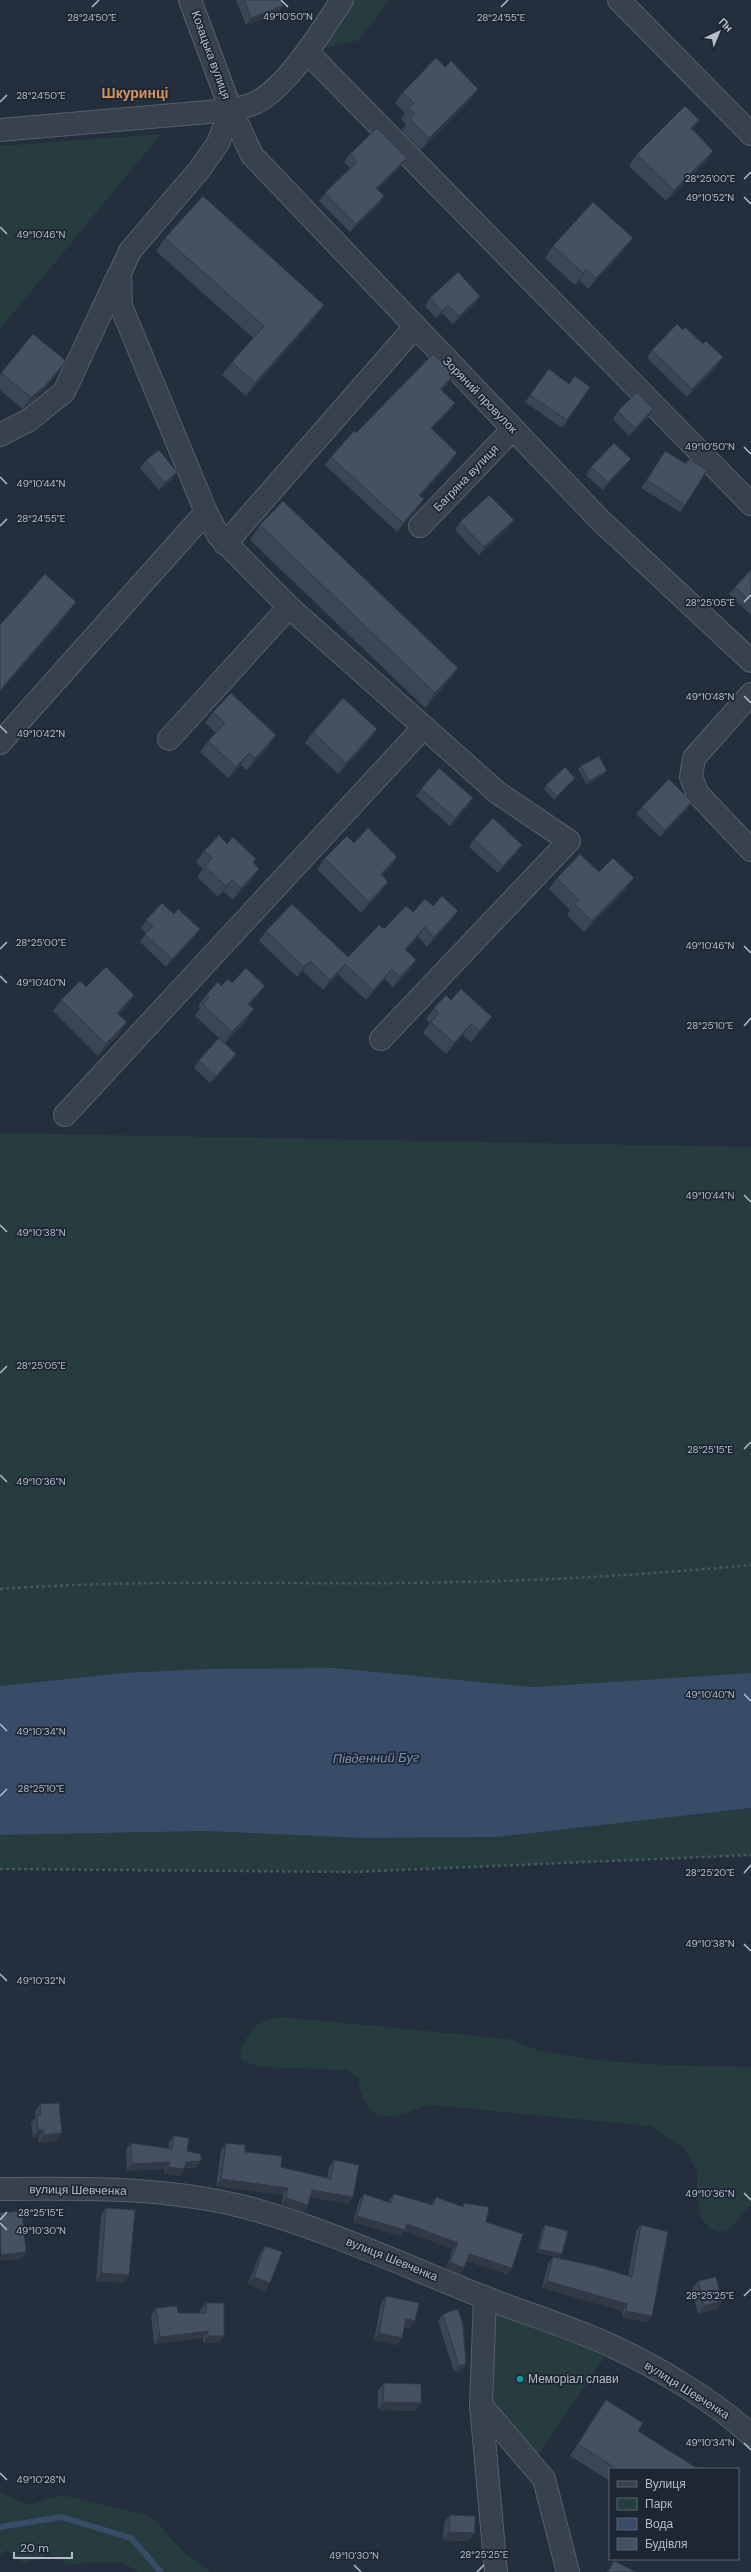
<svg xmlns="http://www.w3.org/2000/svg" width="751" height="2572" font-family="'DM Sans',sans-serif">
<style>
.green{fill:#263c3f}
.water{fill:#394c67}
.lines{fill:none;stroke-linecap:round;stroke-linejoin:round}
.stream{stroke:#394c67;stroke-width:6}
.minor-casing{stroke:#565f6c;stroke-width:24}
.path{stroke:#44595c;stroke-width:2.5;stroke-dasharray:3 3;stroke-linecap:butt}
.minor{stroke:#38414e;stroke-width:22}
.wall{fill:#3b4654}
.shaded-wall{fill:#303945}
.building{fill:#455162;stroke:#303945}
.ticks{fill:none;stroke:#b4bcc9;stroke-width:1.5}
.culture-dot{fill:#0f9aa8;stroke:#1d2633;stroke-width:1.5}
.labels{text-anchor:middle;dominant-baseline:central;stroke-width:3.5;stroke-linejoin:round;paint-order:stroke}
.street-label{font-size:12px;fill:#b4bcc9;stroke:#1d2633}
.poi-label{font-size:12px;fill:#b4bcc9;stroke:#1d2633;text-anchor:start}
.water-label{font-size:13px;font-style:italic;fill:#7c92b1;stroke:#1d2633}
.quarter-label{font-size:14px;font-weight:bold;fill:#d59563;stroke:#1d2633}
.ticks-label{font-size:10px;text-anchor:middle;fill:#b4bcc9;stroke:#1d2633;stroke-width:3.5;stroke-linejoin:round;paint-order:stroke}
</style>
<rect width="100%" height="100%" fill="#242f3e"/>
<!-- green -->
<g class="green">
<path d="M342,0H389L359,40L307,52Z"/>
<path d="M161,134L0,329V146Z"/>
<path d="M0,1133L751,1147V1673L532,1687L335,1668L205,1669L123,1673L0,1686Z"/>
<path d="M751,1808V1855L353,1872L0,1869V1835L205,1831L364,1838L496,1837Z"/>
<path d="M283,2017L508,2039C520,2042 533,2050 545,2052C613,2065 682,2066 751,2067V2204L730,2229L719,2232L709,2229L701,2216L697,2194V2171L683,2147L650,2126L431,2105C391,2117 367,2132 358,2078L348,2070L261,2067L242,2060L240,2049C253,2028 256,2019 283,2017Z"/>
<path d="M485,2297L612,2346L532,2464L481,2405Z"/>
<path d="M0,2493L30,2505L62,2495L150,2516L189,2557L211,2572H139L121,2562L68,2564L49,2554L24,2563L7,2550L0,2555Z"/>
</g>
<!-- water -->
<path class="water" d="M335,1668L532,1687L751,1673V1808L496,1837L364,1838L205,1831L0,1835V1686L123,1673L205,1669Z"/>
<g class="lines">
<!-- stream -->
<path class="stream" d="M0,2527L61,2517L131,2538L161,2572"/>
<!-- minor casing -->
<g class="minor-casing">
<g id="minor">
<path d="M190,0L231,110L252,155L600,520L751,661"/>
<path d="M619,0L751,134"/>
<path d="M307,52L751,504"/>
<path d="M231,110L218,143L200,169L130,251L120,273L121,306L206,512L218,535L289,607L498,793L569,841L381,1039"/>
<path d="M0,130L231,110C239,108 248,106 255,103C288,87 322,30 342,0"/>
<path d="M0,435L29,420L64,392L118,276"/>
<path d="M420,526L513,429"/>
<path d="M225,544L414,328"/>
<path d="M751,694L694,758L691,777L698,794L751,850"/>
<path d="M169,739L289,607"/>
<path d="M0,743L206,512"/>
<path d="M65,1115L424,727"/>
<path d="M0,2189C81,2188 166,2187 245,2207C330,2230 409,2268 491,2300C531,2315 573,2328 612,2346C659,2368 713,2400 751,2435"/>
<path d="M485,2297L481,2405L496,2572"/>
<path d="M481,2405L544,2479L568,2572"/>
</g>
</g>
<!-- path -->
<g class="path">
<path d="M0,1589C153,1578 307,1586 461,1582C557,1580 655,1574 751,1565"/>
<path d="M0,1869L353,1872L751,1855"/>
</g>
<!-- minor -->
<use href="#minor" class="minor"/>
</g>
<!-- wall -->
<g class="wall">
<path d="M236,0H281L283,6L278,13L246,25Z"/>
<path d="M403,92L470,100L421,150L402,131L406,124L401,119L405,113L395,103Z"/>
<path d="M699,120L692,130L713,151L705,162L666,201L629,166L637,154Z"/>
<path d="M350,154L407,158L401,166L378,189L379,204L350,232L319,201L325,193L350,168L344,162Z"/>
<path d="M165,238L314,319L246,396L222,375L232,362L253,338L156,251Z"/>
<path d="M553,246L625,249L588,289L579,280L575,285L545,258Z"/>
<path d="M480,296L475,304L453,324L442,313L436,318L425,306L430,298Z"/>
<path d="M33,334L66,361L58,373L37,397L23,409L0,390V375Z"/>
<path d="M652,350L718,365L687,397L647,358Z"/>
<path d="M549,369L569,384L590,387L562,428L525,402Z"/>
<path d="M449,383L442,390L455,403L449,411L432,429L451,462L420,496L418,508L397,532L325,465L331,457L356,433Z"/>
<path d="M618,411L648,417L629,436L613,419Z"/>
<path d="M665,451L685,463L689,459L685,505L680,512L641,488Z"/>
<path d="M146,460L172,480L159,490L140,468Z"/>
<path d="M625,466L603,490L586,475L591,467Z"/>
<path d="M460,522L508,528L479,555L455,530Z"/>
<path d="M260,525L458,668L448,682L425,708L250,540Z"/>
<path d="M751,570V615L729,594L735,587Z"/>
<path d="M213,712L268,747L247,770L241,765L228,778L200,752L208,741L216,733L205,723Z"/>
<path d="M313,732L369,741L338,774L305,743Z"/>
<path d="M581,766L604,775L587,785L578,769Z"/>
<path d="M575,778L573,781L554,800L544,789L546,785Z"/>
<path d="M421,789L468,806L450,826L416,796Z"/>
<path d="M692,802L687,809L660,837L636,814L642,807Z"/>
<path d="M474,839L517,853L498,873L469,847Z"/>
<path d="M354,843L390,868L382,876L380,893L361,913L317,869L325,858Z"/>
<path d="M227,844L256,859L253,863L251,880L233,900L224,891L218,897L197,877L203,869L196,862L204,851Z"/>
<path d="M599,872L626,889L584,932L567,915L570,910L549,889L557,878Z"/>
<path d="M433,906L451,921L427,947L418,937L406,950L416,960L409,970L393,987L385,979L366,1000L338,974L323,990L303,971L297,977L259,941L266,931L348,957L384,929L413,912Z"/>
<path d="M174,914L200,929L194,937L166,967L140,942L146,933L141,928L146,920Z"/>
<path d="M232,983L257,997L250,1005L246,1021L225,1043L231,1061L210,1083L194,1068L199,1060L219,1038L195,1016L200,1008L198,1006L206,995L221,986Z"/>
<path d="M86,987L134,995L126,1007L119,1014V1034L98,1056L53,1011L61,1000Z"/>
<path d="M451,1000L484,1028L471,1042L463,1035L446,1054L423,1033L430,1023L426,1019L434,1008Z"/>
<path d="M40,2104L57,2141L39,2143L38,2138H33L31,2123L35,2118V2112Z"/>
<path d="M174,2136L187,2151L196,2168H185L180,2176L164,2173L165,2169L127,2171L126,2150L131,2143L168,2149L169,2142Z"/>
<path d="M226,2143L281,2167L327,2178L329,2167L334,2160L349,2204L310,2197L304,2212L281,2205L283,2195L216,2186L221,2150Z"/>
<path d="M364,2194L389,2202V2200L394,2194L431,2205L436,2197L461,2207L464,2203L486,2222L512,2268L507,2274L467,2261L460,2274L446,2268L453,2249L404,2231L401,2236L353,2222L359,2201Z"/>
<path d="M106,2208L129,2275L124,2283L96,2281L101,2215Z"/>
<path d="M545,2225L560,2258L537,2252L542,2229Z"/>
<path d="M641,2225L648,2322L622,2318L623,2311L542,2288L548,2264L553,2257L628,2276L636,2231Z"/>
<path d="M265,2246V2291L248,2284L260,2254Z"/>
<path d="M698,2281L722,2301L717,2309L698,2314L692,2289Z"/>
<path d="M386,2296L415,2321L410,2328L404,2327L397,2345L374,2340L381,2303Z"/>
<path d="M206,2303L219,2343H203V2338L154,2344L151,2316L156,2308L178,2313H200V2310Z"/>
<path d="M443,2314L462,2371L454,2372L438,2321Z"/>
<path d="M384,2383L416,2411L378,2410V2391Z"/>
<path d="M606,2400L638,2431L698,2469H610V2481L570,2456L598,2411Z"/>
<path d="M450,2515L469,2541L443,2540L444,2523Z"/>
<path d="M614,2561L636,2572H607Z"/>
</g>
<!-- shaded-wall -->
<g class="shaded-wall">
<path d="M283,6L278,13L246,25L251,18Z"/>
<path d="M478,89L470,100L421,150L429,138Z"/>
<path d="M699,120L691,131V128Z"/>
<path d="M713,151L705,162L666,201L674,190Z"/>
<path d="M407,158L401,166L371,196L376,188Z"/>
<path d="M384,196L379,204L350,232L356,224Z"/>
<path d="M633,238L625,249L588,289L596,278Z"/>
<path d="M586,269L579,280L575,285L583,273Z"/>
<path d="M480,296L475,304L453,324L459,316Z"/>
<path d="M324,305L314,319L246,396L255,383Z"/>
<path d="M448,305L442,313L436,318L442,311Z"/>
<path d="M723,357L718,365L687,397L692,389Z"/>
<path d="M66,361L58,373L37,397L23,409L31,397Z"/>
<path d="M455,374L449,383L434,398L440,389Z"/>
<path d="M455,403L449,411L425,437L431,428Z"/>
<path d="M653,409L648,417L629,436L635,428Z"/>
<path d="M457,453L451,462L413,503L419,495Z"/>
<path d="M631,459L625,466L603,490L608,482Z"/>
<path d="M177,472L172,480L159,490L164,483Z"/>
<path d="M424,499L418,508L397,532L403,523Z"/>
<path d="M514,520L508,528L479,555L484,547Z"/>
<path d="M76,602L68,614L0,692V690Z"/>
<path d="M458,668L448,682L425,708L435,693Z"/>
<path d="M377,729L369,741L338,774L346,763Z"/>
<path d="M276,735L268,747L247,770L255,758Z"/>
<path d="M249,753L241,765L228,778L236,767Z"/>
<path d="M607,771L604,775L587,785L589,781Z"/>
<path d="M575,778L573,781L554,800L557,796Z"/>
<path d="M473,798L468,806L450,826L455,818Z"/>
<path d="M692,802L687,809L660,837L665,830Z"/>
<path d="M522,845L517,853L498,873L503,866Z"/>
<path d="M397,857L390,868L373,885L381,874Z"/>
<path d="M259,869L251,880L233,900L241,888Z"/>
<path d="M634,878L626,889L584,932L592,921Z"/>
<path d="M232,880L224,891L218,897L226,886Z"/>
<path d="M388,882L380,893L361,913L369,902Z"/>
<path d="M458,911L451,921L427,947L434,937Z"/>
<path d="M425,927L418,937L398,959L405,949Z"/>
<path d="M200,929L194,937L166,967L172,959Z"/>
<path d="M416,960L409,970L393,987L400,977Z"/>
<path d="M310,961L303,971L297,977L304,967Z"/>
<path d="M345,964L338,974L323,990L330,980Z"/>
<path d="M392,969L385,979L366,1000L373,990Z"/>
<path d="M265,986L257,997L240,1015L248,1004Z"/>
<path d="M134,995L126,1007L110,1024L117,1013Z"/>
<path d="M254,1009L246,1021L224,1044L232,1032Z"/>
<path d="M492,1017L484,1028L471,1042L479,1031Z"/>
<path d="M127,1022L119,1034L98,1056L106,1044Z"/>
<path d="M471,1024L463,1035L446,1054L454,1043Z"/>
<path d="M236,1054L231,1061L210,1083L216,1076Z"/>
<path d="M38,2130H44L38,2138H33Z"/>
<path d="M62,2133L57,2141L39,2143L44,2135Z"/>
<path d="M201,2161L196,2168H181L186,2162Z"/>
<path d="M170,2162L165,2169L127,2171L132,2164Z"/>
<path d="M169,2167L184,2169L180,2176L164,2173Z"/>
<path d="M221,2179L288,2188L283,2195L216,2186Z"/>
<path d="M312,2190L353,2197L349,2204L307,2196Z"/>
<path d="M286,2198L308,2205L304,2212L281,2205Z"/>
<path d="M357,2216L407,2224L458,2243L453,2249L404,2231L401,2236L353,2222Z"/>
<path d="M539,2249L562,2254L560,2258L537,2252Z"/>
<path d="M26,2252L22,2259L0,2261L1,2255Z"/>
<path d="M469,2254L512,2268L507,2274L465,2261Z"/>
<path d="M450,2262L464,2268L460,2274L446,2268Z"/>
<path d="M101,2273L129,2275L124,2283L96,2281Z"/>
<path d="M254,2277L270,2283L265,2291L248,2284Z"/>
<path d="M547,2281L627,2304L623,2311L542,2288Z"/>
<path d="M722,2301L717,2309L698,2314L704,2306Z"/>
<path d="M626,2311L652,2316L648,2322L622,2318Z"/>
<path d="M406,2319L415,2321L410,2328L401,2326Z"/>
<path d="M208,2331L203,2338L154,2344L160,2337Z"/>
<path d="M379,2333L402,2338L397,2345L374,2340Z"/>
<path d="M208,2336H224L219,2343H203Z"/>
<path d="M466,2364L462,2371L454,2372L459,2366Z"/>
<path d="M383,2402L421,2403L416,2411L378,2410Z"/>
<path d="M449,2532L475,2533L469,2541L443,2540Z"/>
</g>
<!-- building -->
<g class="building">
<path d="M244,0H281L283,6L251,18Z"/>
<path d="M436,58L445,67L451,61L478,89L429,138L410,119L415,114L409,108L414,103L403,92Z"/>
<path d="M685,106L699,120L691,128L713,151L674,190L637,154Z"/>
<path d="M377,128L407,158L376,188L384,196L356,224L325,193L357,162L350,154Z"/>
<path d="M203,196L324,305L255,383L232,362L264,326L165,238Z"/>
<path d="M593,202L633,238L596,278L586,269L583,273L553,246Z"/>
<path d="M458,272L480,296L459,316L448,305L442,311L430,298Z"/>
<path d="M677,324L683,330L685,327L703,344L706,341L723,357L692,389L652,350Z"/>
<path d="M33,334L66,361L45,386L31,397L1,373Z"/>
<path d="M433,354L455,374L440,389L455,403L431,428L457,453L419,495L424,499L403,523L331,457L354,431L356,433Z"/>
<path d="M549,369L569,384L575,376L590,387L567,420L530,395Z"/>
<path d="M637,392L653,409L635,428L618,411Z"/>
<path d="M614,443L631,459L608,482L591,467Z"/>
<path d="M159,450L177,472L164,483L146,460Z"/>
<path d="M665,451L686,464L689,459L707,470L685,505L647,480Z"/>
<path d="M489,495L514,520L484,547L460,522Z"/>
<path d="M283,501L458,668L435,693L260,525Z"/>
<path d="M751,570V602L735,587Z"/>
<path d="M45,574L76,602L0,690V625Z"/>
<path d="M231,693L276,735L255,758L249,753L236,767L208,741L225,723L213,712Z"/>
<path d="M343,698L377,729L346,763L313,732Z"/>
<path d="M599,756L607,771L589,781L581,766Z"/>
<path d="M565,767L575,778L557,796L546,785Z"/>
<path d="M439,768L473,798L455,818L421,789Z"/>
<path d="M669,779L692,802L665,830L642,807Z"/>
<path d="M493,818L522,845L503,866L474,839Z"/>
<path d="M368,828L397,857L381,874L388,882L369,902L325,858L347,836L354,843Z"/>
<path d="M219,835L227,844L233,837L256,859L253,862L259,869L241,888L232,880L226,886L205,866L212,858L204,851Z"/>
<path d="M580,854L599,872L613,858L634,878L592,921L575,904L579,900L557,878Z"/>
<path d="M442,896L458,911L434,937L425,927L405,949L416,960L400,977L392,969L373,990L345,964L330,980L310,961L304,967L266,931L292,904L348,957L379,925L384,929L406,906L413,912L425,899L433,906Z"/>
<path d="M162,903L174,914L178,909L200,929L172,959L145,934L153,926L146,920Z"/>
<path d="M106,967L134,995L117,1013L127,1022L106,1044L61,1000L80,981L86,987Z"/>
<path d="M246,968L265,986L248,1004L254,1009L232,1032L203,1005L209,998L206,995L218,982L221,986L228,979L232,983Z"/>
<path d="M461,989L492,1017L479,1031L471,1024L454,1043L431,1022L439,1013L434,1008L446,995L451,1000Z"/>
<path d="M219,1038L236,1054L216,1076L199,1060Z"/>
<path d="M59,2103L62,2133L44,2135V2130H38L37,2115H41L40,2104Z"/>
<path d="M174,2136L189,2138L187,2151L201,2154V2161L186,2162L184,2169L169,2167L170,2162L132,2164L131,2143L172,2149Z"/>
<path d="M226,2143L245,2145V2152L282,2156L281,2167L331,2179L334,2160L359,2165L353,2197L312,2190L308,2205L286,2198L288,2188L221,2179Z"/>
<path d="M364,2194L391,2203L394,2194L433,2205L436,2197L463,2207L464,2203L489,2207L486,2222L523,2234L512,2268L469,2254L464,2268L450,2262L458,2243L407,2224L405,2230L357,2216Z"/>
<path d="M106,2208L135,2210L129,2275L101,2273Z"/>
<path d="M22,2211L26,2252L1,2255L0,2213Z"/>
<path d="M545,2225L568,2231L562,2254L539,2249Z"/>
<path d="M641,2225L668,2232L652,2316L626,2311L627,2304L547,2281L553,2257L595,2266L632,2277Z"/>
<path d="M265,2246L282,2252L270,2283L254,2277Z"/>
<path d="M716,2277L722,2301L704,2306L698,2281Z"/>
<path d="M386,2296L419,2303L415,2321L406,2319L402,2338L379,2333Z"/>
<path d="M206,2303H224V2336H208V2331L160,2337L156,2308L177,2306L178,2313H206Z"/>
<path d="M458,2309L463,2325L466,2364L459,2366L443,2314Z"/>
<path d="M384,2383L421,2384V2403L383,2402Z"/>
<path d="M606,2400L643,2423L638,2431L698,2469H617L578,2444Z"/>
<path d="M450,2515L475,2516V2533L449,2532Z"/>
<path d="M614,2561L636,2572H608Z"/>
</g>
<!-- ticks -->
<path class="ticks" d="M281,0L288,7M92,7L99,0M501,7L508,0M0,102L7,95M744,179L751,172M744,197L751,204M0,227L7,234M744,447L751,454M0,477L7,484M0,526L7,519M744,602L751,595M744,696L751,703M0,726L7,733M744,946L751,953M0,949L7,942M0,976L7,983M744,1026L751,1018M744,1195L751,1202M0,1225L7,1232M0,1373L7,1366M744,1449L751,1442M0,1475L7,1482M744,1694L751,1701M0,1724L7,1731M0,1796L7,1789M744,1873L751,1865M744,1944L751,1951M0,1974L7,1981M744,2193L751,2200M0,2220L7,2212M0,2223L7,2230M744,2296L751,2289M744,2443L751,2450M0,2473L7,2480M354,2565L361,2572M477,2572L484,2565"/>
<!-- markers -->
<circle class="culture-dot" cx="520" cy="2379" r="4"/>
<g class="labels">
<!-- street labels -->
<g class="street-label">
<text transform="translate(211 55) rotate(70)">Козацька вулиця</text>
<text transform="translate(480 395) rotate(46)">Зоряний провулок</text>
<text transform="translate(466 478) rotate(-46)">Багряна вулиця</text>
<text transform="translate(78 2190) rotate(1)">вулиця Шевченка</text>
<text transform="translate(392 2259) rotate(22)">вулиця Шевченка</text>
<text transform="translate(687 2390) rotate(32)">вулиця Шевченка</text>
</g>
<!-- poi labels -->
<g class="poi-label">
<text x="528" y="2379">Меморіал слави</text>
</g>
<!-- water labels -->
<g class="water-label">
<text transform="translate(376 1758) rotate(-1)">Південний Буг</text>
</g>
<!-- quarter labels -->
<g class="quarter-label">
<text x="135" y="93">Шкуринці</text>
</g>
</g>
<g class="ticks-label">
<text x="288" y="20">49°10'50"N</text>
<text x="92" y="21">28°24'50"E</text>
<text x="501" y="21">28°24'55"E</text>
<text x="41" y="99">28°24'50"E</text>
<text x="710" y="182">28°25'00"E</text>
<text x="710" y="201">49°10'52"N</text>
<text x="41" y="238">49°10'46"N</text>
<text x="710" y="450">49°10'50"N</text>
<text x="41" y="487">49°10'44"N</text>
<text x="41" y="522">28°24'55"E</text>
<text x="710" y="606">28°25'05"E</text>
<text x="710" y="700">49°10'48"N</text>
<text x="41" y="737">49°10'42"N</text>
<text x="41" y="946">28°25'00"E</text>
<text x="710" y="949">49°10'46"N</text>
<text x="41" y="986">49°10'40"N</text>
<text x="710" y="1029">28°25'10"E</text>
<text x="710" y="1199">49°10'44"N</text>
<text x="41" y="1236">49°10'38"N</text>
<text x="41" y="1369">28°25'05"E</text>
<text x="710" y="1453">28°25'15"E</text>
<text x="41" y="1485">49°10'36"N</text>
<text x="710" y="1698">49°10'40"N</text>
<text x="41" y="1735">49°10'34"N</text>
<text x="41" y="1792">28°25'10"E</text>
<text x="710" y="1876">28°25'20"E</text>
<text x="710" y="1947">49°10'38"N</text>
<text x="41" y="1984">49°10'32"N</text>
<text x="710" y="2197">49°10'36"N</text>
<text x="41" y="2216">28°25'15"E</text>
<text x="41" y="2234">49°10'30"N</text>
<text x="710" y="2299">28°25'25"E</text>
<text x="710" y="2446">49°10'34"N</text>
<text x="41" y="2483">49°10'28"N</text>
<text x="484" y="2558">28°25'25"E</text>
<text x="354" y="2559">49°10'30"N</text>
</g>
<!-- legend -->
<rect x="609" y="2468" width="130" height="92" fill="#1d2633" stroke="#59626f"/>
<rect x="617" y="2481" width="20" height="6" fill="#38414e" stroke="#59626f"/>
<text x="645" y="2488" font-size="12" fill="#b4bcc9">Вулиця</text>
<rect x="617" y="2498" width="20" height="12" fill="#263c3f" stroke="#59626f"/>
<text x="645" y="2508" font-size="12" fill="#b4bcc9">Парк</text>
<rect x="617" y="2518" width="20" height="12" fill="#394c67" stroke="#59626f"/>
<text x="645" y="2528" font-size="12" fill="#b4bcc9">Вода</text>
<rect x="617" y="2538" width="20" height="12" fill="#455162" stroke="#59626f"/>
<text x="645" y="2548" font-size="12" fill="#b4bcc9">Будівля</text>
<!-- north arrow -->
<g transform="translate(719 32) rotate(44)" stroke="#1d2633" stroke-width="3" paint-order="stroke">
<path d="M0-3L7 15L0 10L-7 15Z" fill="#b4bcc9"/>
<text y="-6" font-size="11" font-weight="bold" text-anchor="middle" fill="#b4bcc9">Пн</text>
</g>
<!-- scale -->
<path d="M14 2552v6h58v-6" fill="none" stroke="#b4bcc9" stroke-width="2"/>
<text x="20" y="2552" font-size="12" fill="#b4bcc9" stroke="#1d2633" stroke-width="3" paint-order="stroke">20 m</text>
</svg>
